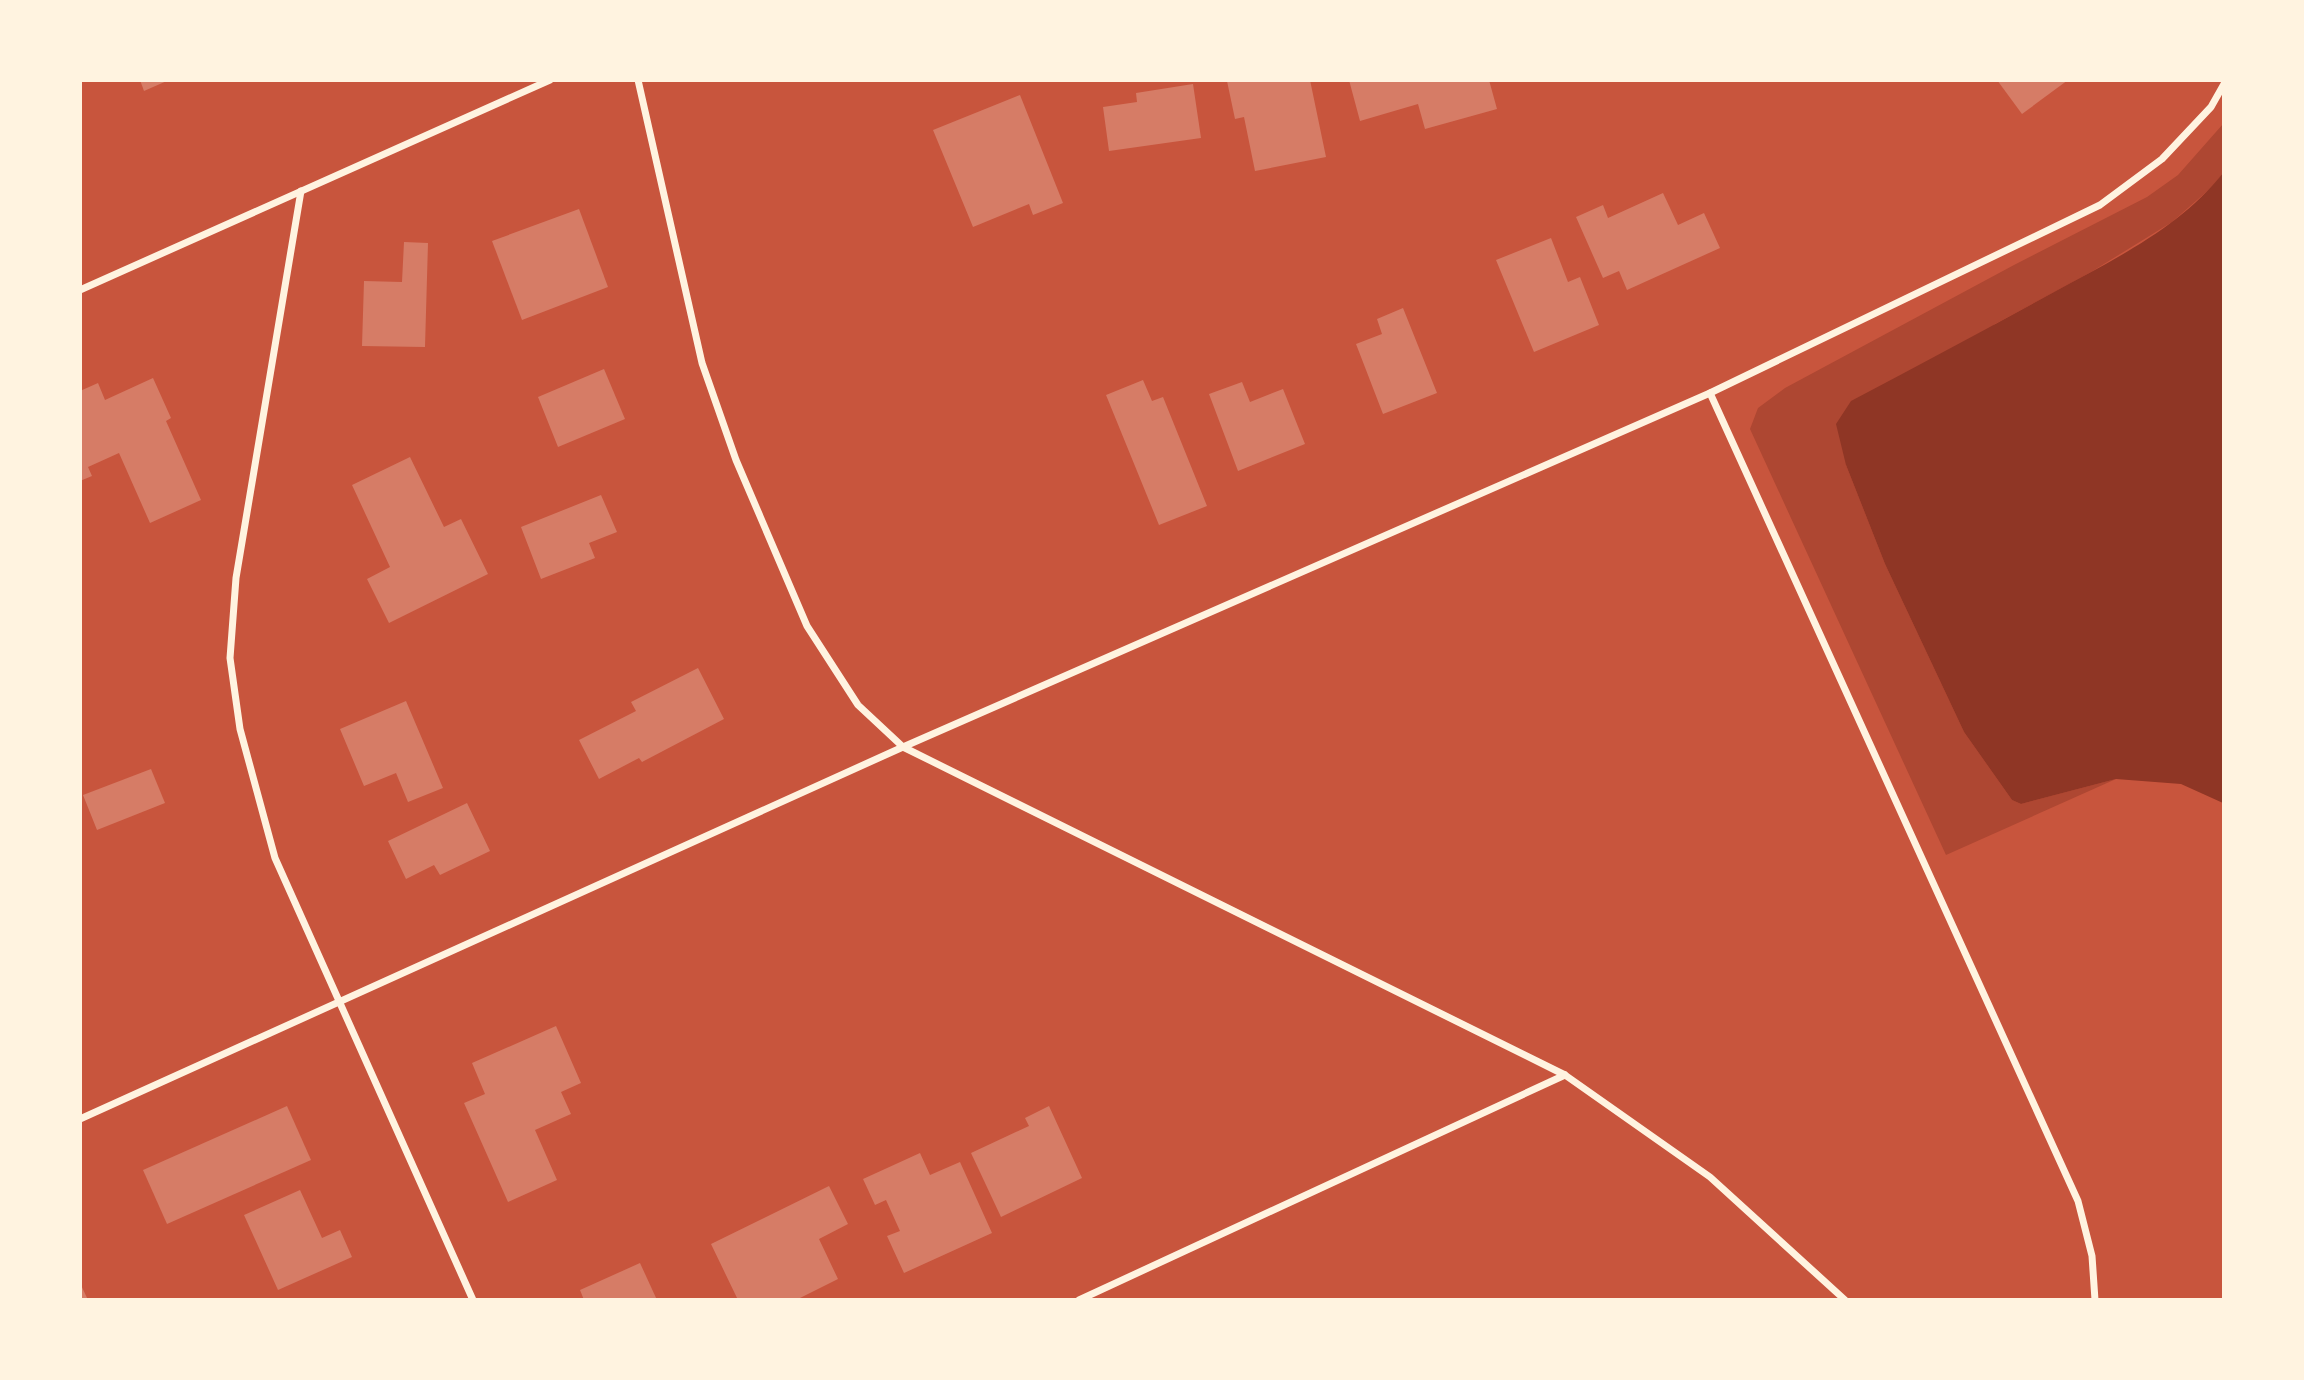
<svg xmlns="http://www.w3.org/2000/svg" width="2304" height="1380" font-family="'Noto Serif',serif">
<style>
.green{fill:#ae4732}
.water{fill:#8f3625}
.building{fill:#d67c66}
.lines{fill:none;stroke-linecap:round;stroke-linejoin:round}
.minor{stroke:#fff3e0;stroke-width:7}
</style>
<rect width="100%" height="100%" fill="#c8553d"/>
<!-- green -->
<path class="green" d="M2223,124V173L2213,186L2172,222L2091,272L1995,324L1846,465L1885,564L1964,732L2012,800L2021,804L2116,779L1946,855L1750,429L1758,408L1785,388L2014,265L2147,197L2178,175Z"/>
<!-- water -->
<path class="water" d="M2223,173V803L2181,784L2116,779L2021,804L2012,800L1964,732L1885,564L1846,465L1836,424L1851,401C1919,365 1987,329 2054,292C2113,260 2181,227 2223,173Z"/>
<!-- building -->
<g class="building">
<path d="M140,80H169L144,91Z"/>
<path d="M1310,80L1326,157L1255,171L1244,117L1235,119L1227,81Z"/>
<path d="M1349,80H1489L1497,109L1425,129L1418,104L1360,121Z"/>
<path d="M1997,80H2068L2022,114Z"/>
<path d="M1193,84L1201,138L1109,151L1103,107L1137,102L1136,93Z"/>
<path d="M1020,95L1063,203L1033,215L1029,204L973,227L933,130Z"/>
<path d="M1663,193L1678,225L1704,213L1720,248L1627,290L1619,271L1603,278L1576,217L1603,205L1608,218Z"/>
<path d="M579,209L608,287L522,320L492,241Z"/>
<path d="M1551,238L1568,282L1580,277L1599,325L1534,352L1496,260Z"/>
<path d="M404,242L428,243L425,347L362,346L364,281L402,282Z"/>
<path d="M1403,308L1437,393L1383,414L1356,344L1382,334L1377,319Z"/>
<path d="M604,369L625,419L558,447L538,397Z"/>
<path d="M153,378L171,418L166,421L201,500L150,523L119,453L88,467L92,476L80,481V391L98,383L105,400Z"/>
<path d="M1143,380L1152,401L1163,397L1207,506L1159,525L1106,395Z"/>
<path d="M1242,382L1250,402L1283,389L1305,444L1238,471L1209,394Z"/>
<path d="M410,457L444,527L461,519L488,574L389,623L367,579L390,567L352,485Z"/>
<path d="M601,495L617,532L589,543L595,558L541,579L521,527Z"/>
<path d="M698,668L724,719L642,762L639,758L599,779L579,740L636,711L631,702Z"/>
<path d="M406,701L443,788L408,802L396,773L364,786L340,729Z"/>
<path d="M151,769L165,803L97,830L83,795Z"/>
<path d="M467,803L490,851L440,875L434,865L406,879L388,841Z"/>
<path d="M556,1026L581,1083L561,1092L571,1114L535,1130L557,1180L508,1202L464,1103L485,1094L472,1063Z"/>
<path d="M287,1106L311,1160L167,1224L143,1170Z"/>
<path d="M1049,1106L1082,1178L1001,1217L971,1153L1029,1126L1025,1118Z"/>
<path d="M920,1153L930,1175L960,1162L992,1233L904,1273L887,1236L900,1231L886,1200L875,1205L863,1179Z"/>
<path d="M829,1186L848,1224L819,1239L838,1279L796,1300H738L711,1244Z"/>
<path d="M300,1190L322,1238L340,1230L352,1257L278,1290L244,1215Z"/>
<path d="M640,1263L657,1300H584L580,1290Z"/>
<path d="M80,1283L88,1300H80Z"/>
</g>
<g class="lines">
<!-- minor -->
<g class="minor">
<path d="M638,80L702,363L736,460L807,626L858,705L903,747L1565,1075L1710,1177L1845,1300"/>
<path d="M301,191L236,578L230,658L240,729L275,858L473,1300"/>
<path d="M80,290L550,80"/>
<path d="M1710,393L2078,1201L2092,1256L2095,1300"/>
<path d="M80,1119L903,747L1710,393L2100,205L2162,159L2211,107L2224,84"/>
<path d="M1079,1300L1565,1075"/>
</g>
</g>
<!-- border -->
<rect width="2304" height="1380" fill="none" stroke="#fff3e0" stroke-width="164"/>
</svg>
